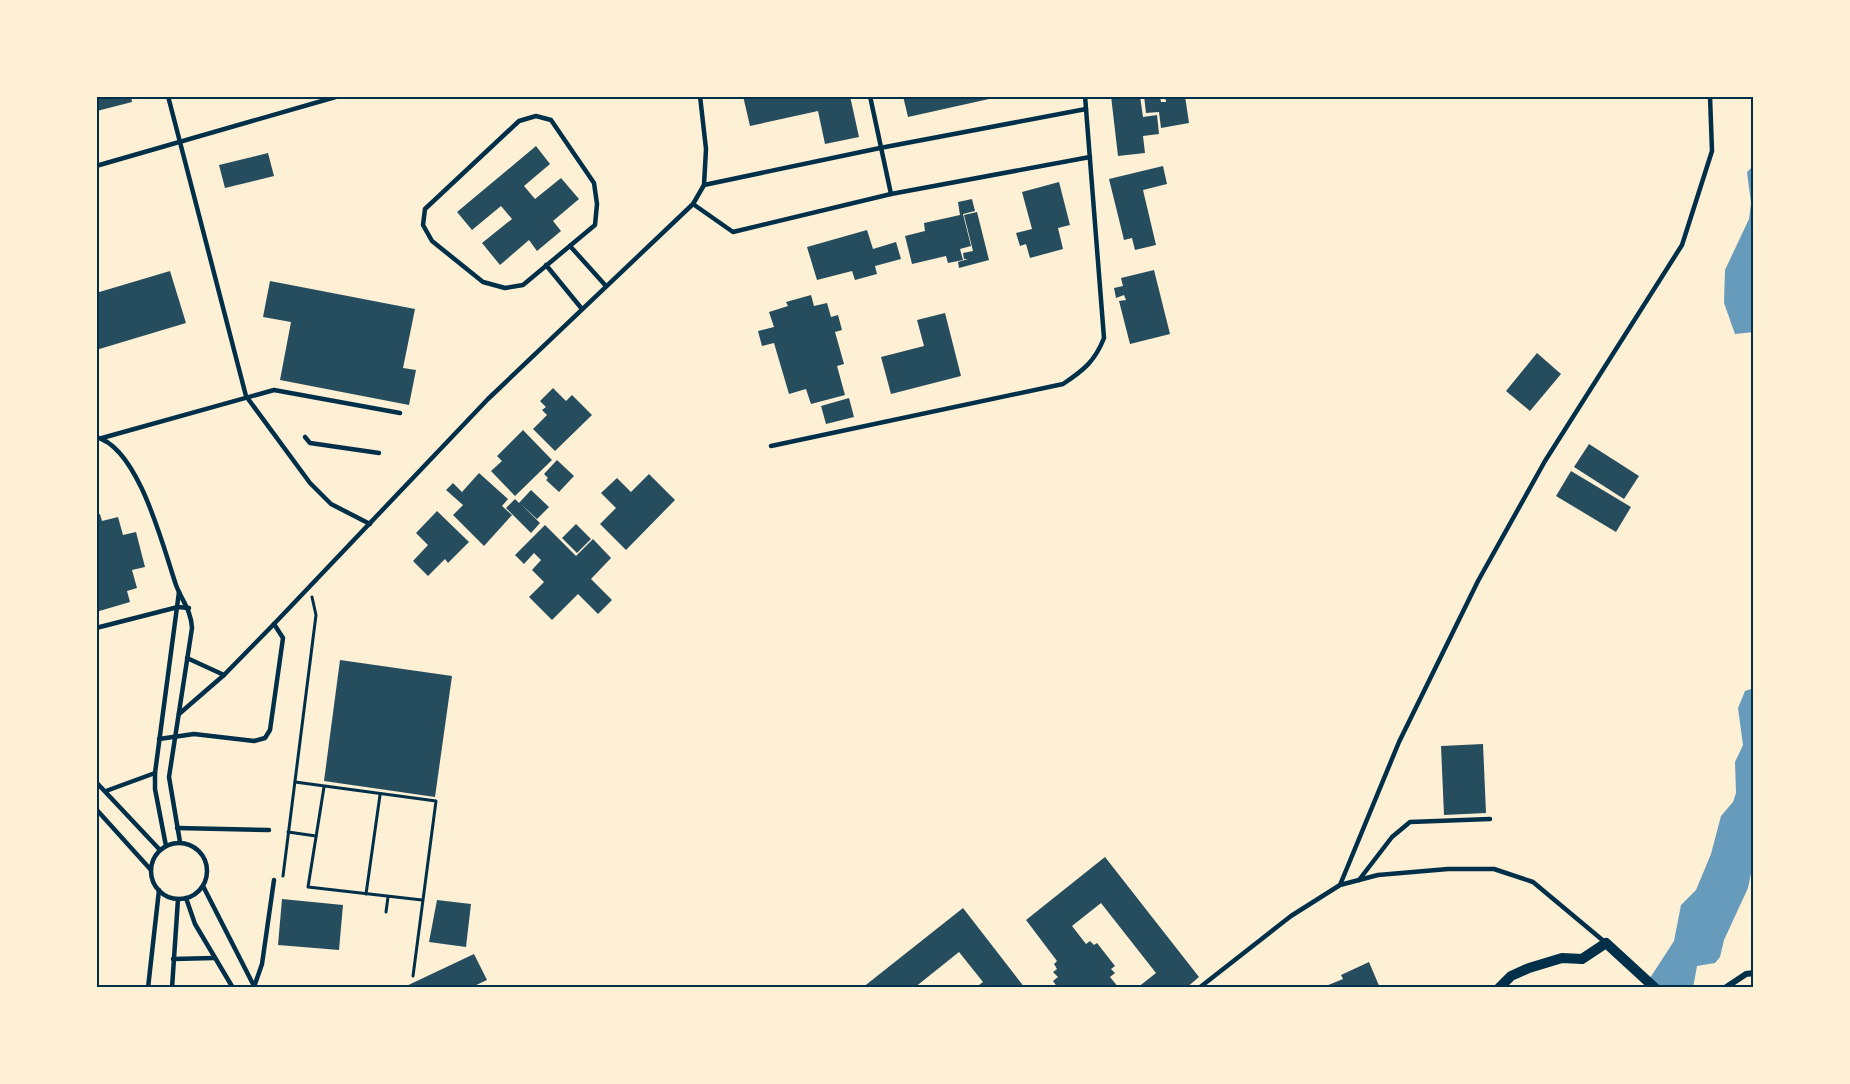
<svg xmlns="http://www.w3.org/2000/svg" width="1850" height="1084" font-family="Roboto,sans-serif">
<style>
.water{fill:#669bbc}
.building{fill:#264d5e}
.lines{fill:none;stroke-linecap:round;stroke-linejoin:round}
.path{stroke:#003049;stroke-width:3}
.service{stroke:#003049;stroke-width:4.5}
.minor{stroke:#003049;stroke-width:6}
.tertiary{stroke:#003049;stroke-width:10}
.neatline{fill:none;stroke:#003049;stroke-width:2}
</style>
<rect width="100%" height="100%" fill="#fdf0d5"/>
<!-- water -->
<g class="water">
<path d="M1754,165V332L1735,334L1724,303L1725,270L1749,219L1751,203L1747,172Z"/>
<path d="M1754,688V859L1748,888L1724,940L1720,957L1715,963L1697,966L1693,988H1659L1650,978L1674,941L1681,905L1696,890L1711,854L1721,816L1733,802L1736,793L1735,762L1743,745L1738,708L1745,691Z"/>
</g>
<!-- building -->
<g class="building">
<path d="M96,96H131L132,102L97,111Z"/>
<path d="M743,96H850L859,137L825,144L818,111L750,126Z"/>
<path d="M903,96H998V97L908,117Z"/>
<path d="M1111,96H1140L1143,117L1157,115L1159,134L1143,136L1145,153L1118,156Z"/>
<path d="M1144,96H1160L1161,102H1166L1165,96H1185L1189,123L1161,128L1159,112L1146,113Z"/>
<path d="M536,146L550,164L524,186L535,199L561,178L579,199L553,221L561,231L537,251L529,240L500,265L482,243L512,219L501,206L472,230L457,212Z"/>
<path d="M268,153L274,176L225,188L219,165Z"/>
<path d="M1163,166L1167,184L1143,190L1156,245L1135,250L1132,238L1124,240L1109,179Z"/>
<path d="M1059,182L1070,225L1058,228L1063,249L1030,258L1026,244L1020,246L1016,233L1032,229L1022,192Z"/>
<path d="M972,199L975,211L963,214L971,246L960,249L963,260L948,263L946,256L912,264L905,236L925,231L924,223L960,215L958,202Z"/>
<path d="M977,212L989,260L959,268L958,262L968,259H964L963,253L973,251L964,215Z"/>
<path d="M867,230L873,249L896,242L901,259L875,266L877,274L855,280L852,271L817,280L807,247Z"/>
<path d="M1154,270L1170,334L1130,344L1119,301L1126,300L1124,295L1116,298L1114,288L1123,286L1121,278Z"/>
<path d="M170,271L186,323L96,350V293Z"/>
<path d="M270,281L415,309L403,368L416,370L409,405L280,380L291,322L263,317Z"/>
<path d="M811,295L814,306L827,303L831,317L838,315L842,330L835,332L844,364L837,366L845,395L811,404L806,389L789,394L774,343L762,346L758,331L774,327L769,312L788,306L786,302Z"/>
<path d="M945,313L961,376L891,394L881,357L924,346L917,320Z"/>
<path d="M1537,353L1561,374L1530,411L1506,391Z"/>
<path d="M553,388L566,401L572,395L592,415L555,451L533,429L547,415L542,410L546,407L540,401Z"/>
<path d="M849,398L854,417L826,424L821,406Z"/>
<path d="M523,430L552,460L515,496L491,471L502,461L497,456Z"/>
<path d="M1589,444L1639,476L1624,499L1574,467Z"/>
<path d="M557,460L574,476L559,492L546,480L548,478L544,474Z"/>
<path d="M1571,471L1631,507L1616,532L1556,496Z"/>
<path d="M479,473L508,499L502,506L512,515L484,546L453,515L463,505L446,490L453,483L462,492Z"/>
<path d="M649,474L675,500L626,550L600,524L616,508L601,493L617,478L631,492Z"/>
<path d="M531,490L549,507L537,519L521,504L540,523L531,533L506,508L515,499L519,503Z"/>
<path d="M437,511L469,542L448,563L445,559L428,576L413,561L428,545L416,533Z"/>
<path d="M100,514L102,521L118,517L123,535L136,532L145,567L132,570L137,588L127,591L130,602L96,612V515Z"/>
<path d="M576,524L591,539L577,553L562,538Z"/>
<path d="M545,525L576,556L593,539L611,558L591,579L612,600L598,614L578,594L552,620L529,597L544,582L532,570L541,560L534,553L524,564L515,555Z"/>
<path d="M340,660L452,676L435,797L324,781Z"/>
<path d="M1483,744L1486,813L1444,815L1441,746Z"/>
<path d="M1105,857L1199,977L1186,988H1137L1156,973L1101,903L1072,926L1086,944L1090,941L1094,945L1097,943L1115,966L1111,969L1115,973L1110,977L1119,988H1058L1053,981L1058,977L1053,972L1057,969L1054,964L1057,961L1026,920Z"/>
<path d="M282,899L343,905L339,950L278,945Z"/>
<path d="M437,900L471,904L466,947L429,942Z"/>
<path d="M963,908L1025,988H975L983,982L959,952L914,988H862Z"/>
<path d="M474,954L487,980L470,988H402Z"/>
<path d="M1369,962L1380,988H1321L1343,979L1341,975Z"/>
</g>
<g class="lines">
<!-- path -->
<g class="path">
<path d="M295,782L436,801L413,976"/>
<path d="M324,787L308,887L422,900"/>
<path d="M288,832L316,836"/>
<path d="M283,876L316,615L312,597"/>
<path d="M366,894L380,795"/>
<path d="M386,912L388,897"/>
</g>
<!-- service -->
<g class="service">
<path d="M168,96L246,396L310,483L331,504L370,524"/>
<path d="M870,96L891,194"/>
<path d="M536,116L551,120L594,183L597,204L595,225L523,285L505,288L483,282L432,241L423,225L425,209L519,121Z"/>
<path d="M96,166L339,96"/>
<path d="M704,185L880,148L1086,109"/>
<path d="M693,204L733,232L891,194L1090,157"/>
<path d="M570,246L606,286"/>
<path d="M546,265L582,309"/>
<path d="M96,437C139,448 163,547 176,585C182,601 191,610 192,628L169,777L180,842"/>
<path d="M305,437L310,443L379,453"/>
<path d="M102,438L274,390L400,413"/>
<path d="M771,446L1063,384C1084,370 1095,361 1104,338L1085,96"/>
<path d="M96,628L178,607L189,608"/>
<path d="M187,658L224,675"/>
<path d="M179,714L224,675L274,624L488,399L693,204L704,185L706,149L700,96"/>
<path d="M159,739L194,734L254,741L265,738L270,730L283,638L274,624"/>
<path d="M96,782L160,850"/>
<path d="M106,791L155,773"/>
<path d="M96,809L151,870"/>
<path d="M177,828L269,830"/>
<circle cx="179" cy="871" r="28"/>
<path d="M166,846L155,789V773L179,592"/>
<path d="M1359,880L1392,837L1410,822L1490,819"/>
<path d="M1340,885L1399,742L1478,581L1545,461L1682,245L1712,151L1710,96"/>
<path d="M203,886L255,988"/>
<path d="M186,898L195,924L233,988"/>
<path d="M173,959L214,958"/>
<path d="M254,987L262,964L274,880"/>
<path d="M148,988L159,890"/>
<path d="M172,988L178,899"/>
<path d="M1199,988L1291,916L1340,885L1378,875L1448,869H1494L1533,882L1606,943"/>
</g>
<!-- minor -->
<path class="minor" d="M1725,988L1746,974L1754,973"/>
<!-- tertiary -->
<path class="tertiary" d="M1499,988L1511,976L1529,968L1562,958L1582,959L1606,943L1655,988"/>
</g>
<!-- border -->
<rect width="1850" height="1084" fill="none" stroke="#fdf0d5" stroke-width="195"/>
<rect x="98" y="98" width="1654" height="888" class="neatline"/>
</svg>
